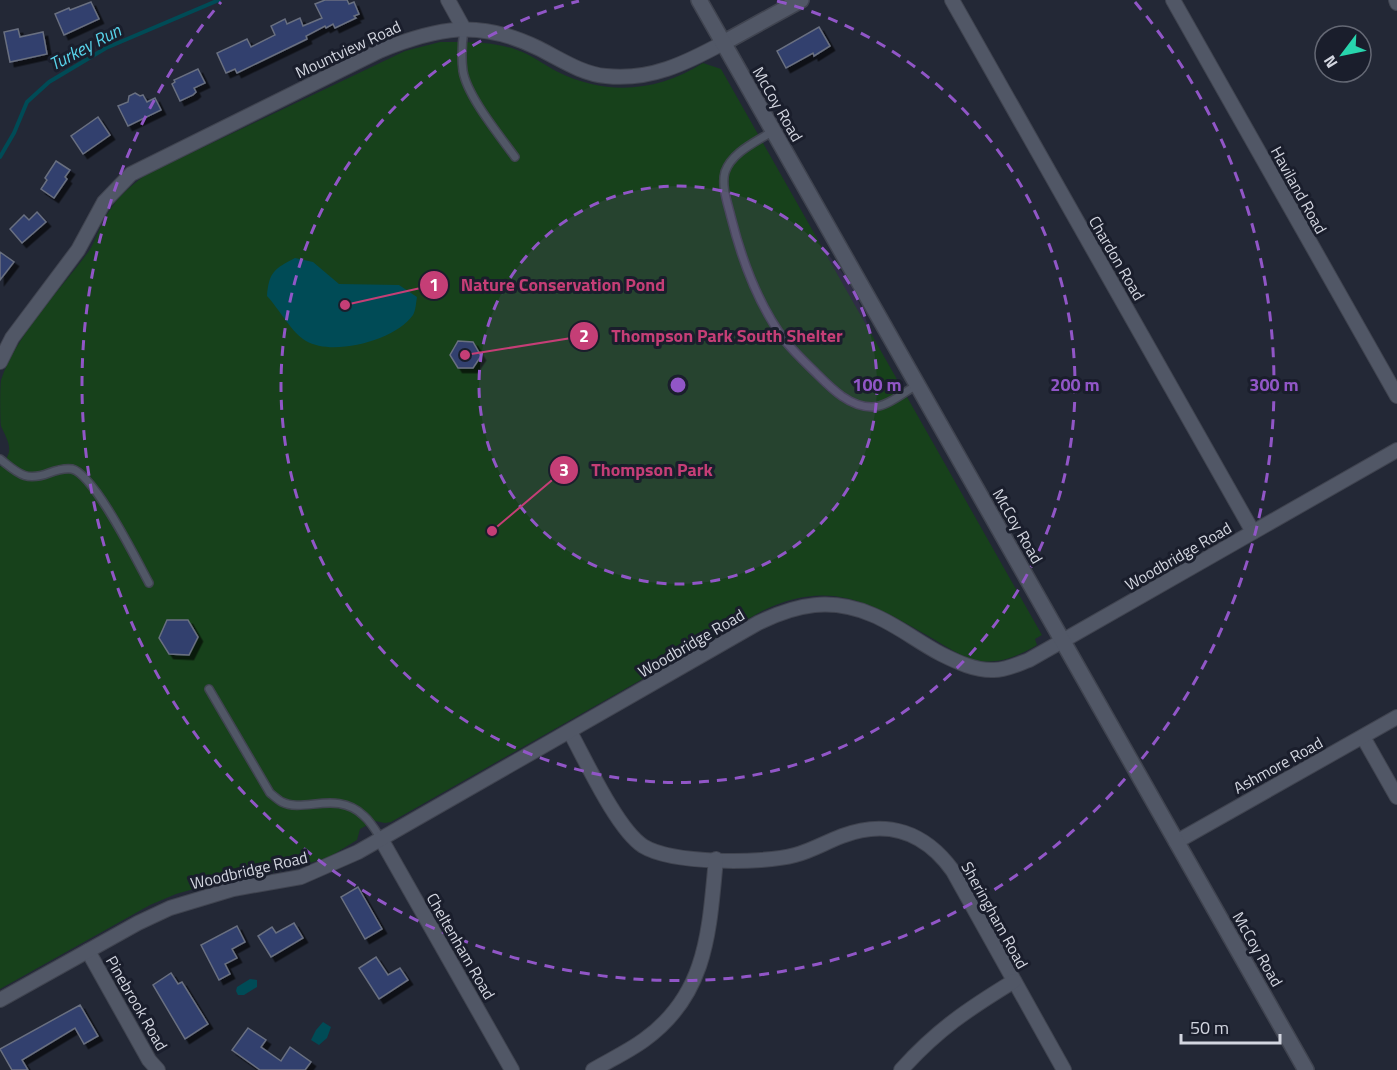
<svg xmlns="http://www.w3.org/2000/svg" width="1397" height="1070" font-family="'Titillium Web',sans-serif">
<style>
.green{fill:#17411b}
.water{fill:#004b56}
.lines{fill:none;stroke-linecap:round;stroke-linejoin:round}
.stream{stroke:#004b56;stroke-width:4}
.building{fill:#303f6e;stroke:#696f80;stroke-width:1.5;filter:url(#shadow)}
.service-casing{stroke:#404450;stroke-width:10}
.minor-casing{stroke:#404450;stroke-width:16}
.tertiary-casing{stroke:#404450;stroke-width:18}
.secondary-casing{stroke:#404450;stroke-width:18}
.service{stroke:#515766;stroke-width:7}
.minor{stroke:#515766;stroke-width:14}
.tertiary{stroke:#515766;stroke-width:15}
.secondary{stroke:#515766;stroke-width:15}
.ring{fill:none;stroke:#9156c7;stroke-width:3;stroke-dasharray:10 8}
.labels{text-anchor:middle;dominant-baseline:central;stroke-width:6;stroke-linejoin:round;paint-order:stroke}
.street-label{font-size:16px;fill:#d3d6e0;stroke:#1a1e2c}
.water-label{font-size:18px;font-style:italic;fill:#58d4eb;stroke:#1a1e2c}
.centre{fill:#9156c7;stroke:#1a1e2c;stroke-width:3}
.ring-label{font-size:18px;text-anchor:middle;font-weight:bold;fill:#9156c7;stroke:#1a1e2c;stroke-width:6;stroke-linejoin:round;paint-order:stroke}
.leader{fill:none;stroke:#c53e76;stroke-width:2}
.callout-dot{fill:#c53e76;stroke:#1a1e2c;stroke-width:2}
.mark-label{font-size:18px;text-anchor:middle;font-weight:bold;fill:#fff}
.callout-label{font-size:18px;text-anchor:middle;font-weight:bold;fill:#c53e76;stroke:#1a1e2c;stroke-width:6;stroke-linejoin:round;paint-order:stroke}
</style>
<defs>
<filter id="shadow"><feDropShadow dx="4.5" dy="4.5" stdDeviation="0" flood-color="#0009"/></filter>
</defs>
<rect width="100%" height="100%" fill="#232836"/>
<!-- green -->
<path class="green" d="M440,42C465,42 493,41 517,50C532,55 544,65 558,72C607,96 657,92 703,63L721,69L1042,635L1035,639L1037,645C1020,655 1001,664 980,661C962,658 946,646 930,637C871,603 830,578 762,611L391,822L385,823L375,821L360,829L357,840L331,856L313,862L285,870L222,881L176,894L150,905L0,989V467C15,450 9,444 1,426C0,419 0,388 1,380C16,336 58,292 86,255C94,245 97,233 103,222C113,201 128,188 145,175L405,51Z"/>
<!-- water -->
<g class="water">
<path d="M295,258L313,262L339,284L399,285L417,297C416,302 416,310 413,315C396,340 333,357 306,341C292,333 279,309 267,296C269,272 274,269 295,258Z"/>
<path d="M250,979L257,980V987L244,995H238L236,991L237,987Z"/>
<path d="M323,1022L331,1027L327,1038L319,1045L311,1040L316,1030Z"/>
</g>
<g class="lines">
<!-- stream -->
<path class="stream" d="M0,157L14,133L27,102L49,82L106,48L219,0"/>
</g>
<!-- building -->
<g class="building">
<path d="M325,0H347L349,4L354,2L359,14L354,16L356,18L335,28L333,24L326,28L325,26L306,36L307,39L237,73L235,69L226,73L217,53L247,39L251,47L275,35L271,26L285,19L287,24L300,18L303,26L322,18L315,4Z"/>
<path d="M91,2L99,19L64,35L55,14L69,8L70,10Z"/>
<path d="M819,27L830,46L814,56L813,53L786,68L777,51Z"/>
<path d="M18,29L20,37L43,32L47,54L10,62L4,32Z"/>
<path d="M198,69L205,83L194,88L196,92L193,95L180,101L172,84L175,82L174,80Z"/>
<path d="M135,93L140,96L143,95L147,102L155,98L161,110L128,126L118,106L128,102L129,96Z"/>
<path d="M98,117L110,135L83,154L71,136Z"/>
<path d="M56,161L70,170L65,177L67,179L54,198L41,189L47,180L45,178Z"/>
<path d="M37,212L46,222L22,243L10,229L24,215L29,220Z"/>
<path d="M0,252L14,262L0,280Z"/>
<path d="M458,341L473,342L481,356L473,368H458L450,355Z"/>
<path d="M167,620H188L198,637L189,655L169,654L159,638Z"/>
<path d="M358,887L382,929L365,939L341,897Z"/>
<path d="M294,923L303,938L271,957L258,936L272,927L276,933Z"/>
<path d="M237,926L245,942L232,949L237,958L225,964L230,974L219,980L201,945Z"/>
<path d="M376,957L388,975L400,968L408,980L379,999L359,968Z"/>
<path d="M171,973L178,984L182,982L208,1024L185,1039L153,985Z"/>
<path d="M80,1005L98,1036L84,1044L75,1028L22,1060L28,1070H12L0,1049Z"/>
<path d="M248,1028L266,1040L261,1047L281,1061L290,1047L311,1062L305,1070H260L232,1050Z"/>
</g>
<g class="lines">
<!-- service casing -->
<g class="service-casing">
<g id="service">
<path d="M464,29C462,43 461,57 463,71C467,96 500,136 515,157"/>
<path d="M773,131C756,142 732,152 725,172C721,186 728,204 731,217C742,261 758,305 786,342C796,354 807,364 818,375C832,389 850,407 872,407C887,407 904,392 917,385"/>
<path d="M0,459C18,473 25,482 49,473C57,470 64,468 72,469C94,474 137,561 149,583"/>
<path d="M209,689L270,793C274,796 278,800 282,802C304,813 338,790 364,816C371,822 376,831 381,839"/>
</g>
</g>
<!-- minor casing -->
<g class="minor-casing">
<g id="minor">
<path d="M448,0L464,29"/>
<path d="M952,0L1253,532"/>
<path d="M1173,0L1397,396"/>
<path d="M1396,0L1397,3"/>
<path d="M0,362L12,338L78,250L104,202L131,174L379,51C438,27 479,19 538,48C560,59 582,74 606,76C650,81 686,63 723,43"/>
<path d="M570,732C586,761 617,829 643,846C672,864 762,864 795,855C811,851 826,842 842,836C887,819 925,832 953,871L1064,1070"/>
<path d="M1363,737L1397,797"/>
<path d="M381,839L512,1070"/>
<path d="M1176,842L1397,717"/>
<path d="M88,951L149,1060L158,1070"/>
<path d="M0,1000L138,923L170,908L233,889L301,877L358,852L758,623C797,604 831,597 873,615C897,625 918,642 941,654C957,662 976,671 994,670C1006,670 1018,664 1029,660L1397,450"/>
<path d="M593,1070C610,1060 629,1051 644,1040C708,994 709,930 716,859"/>
<path d="M901,1070C937,1030 968,1009 1014,981"/>
</g>
</g>
<!-- tertiary casing -->
<g class="tertiary-casing">
<path id="tertiary" d="M723,43L801,0"/>
</g>
<!-- secondary casing -->
<g class="secondary-casing">
<path id="secondary" d="M699,0L1306,1070"/>
</g>
<!-- service -->
<use href="#service" class="service"/>
<!-- minor -->
<use href="#minor" class="minor"/>
<!-- tertiary -->
<use href="#tertiary" class="tertiary"/>
<!-- secondary -->
<use href="#secondary" class="secondary"/>
</g>
<!-- distance rings -->
<circle cx="678" cy="385" r="199" fill="#9156c7" fill-opacity=".12"/>
<g class="ring">
<circle cx="678" cy="385" r="199"/>
<path d="M777 1A397 397 0 1 1 579 1"/>
<path d="M1135 2A596 596 0 1 1 221 2"/>
</g>
<g class="labels">
<!-- street labels -->
<g class="street-label">
<text transform="translate(348 49) rotate(-25)">Mountview Road</text>
<text transform="translate(778 104) rotate(60)">McCoy Road</text>
<text transform="translate(1299 190) rotate(61)">Haviland Road</text>
<text transform="translate(1117 258) rotate(60)">Chardon Road</text>
<text transform="translate(1018 526) rotate(60)">McCoy Road</text>
<text transform="translate(1178 556) rotate(-30)">Woodbridge Road</text>
<text transform="translate(691 643) rotate(-30)">Woodbridge Road</text>
<text transform="translate(1278 765) rotate(-29)">Ashmore Road</text>
<text transform="translate(249 870) rotate(-13)">Woodbridge Road</text>
<text transform="translate(995 915) rotate(61)">Sheringham Road</text>
<text transform="translate(461 946) rotate(60)">Cheltenham Road</text>
<text transform="translate(1258 949) rotate(60)">McCoy Road</text>
<text transform="translate(137 1003) rotate(60)">Pinebrook Road</text>
</g>
<!-- water labels -->
<g class="water-label">
<text transform="translate(85 47) rotate(-28)">Turkey Run</text>
</g>
</g>
<circle cx="678" cy="385" r="9" class="centre"/>
<g class="ring-label">
<text x="877" y="391">100 m</text>
<text x="1075" y="391">200 m</text>
<text x="1274" y="391">300 m</text>
</g>
<!-- callouts -->
<path class="leader" d="M345 305L434 285M465 355L584 336M492 531L564 470"/>
<g class="callout-dot">
<circle cx="345" cy="305" r="6"/>
<circle cx="465" cy="355" r="6"/>
<circle cx="492" cy="531" r="6"/>
<circle cx="434" cy="285" r="15"/>
<circle cx="584" cy="336" r="15"/>
<circle cx="564" cy="470" r="15"/>
</g>
<g class="mark-label">
<text x="434" y="291">1</text>
<text x="584" y="342">2</text>
<text x="564" y="476">3</text>
</g>
<g class="callout-label">
<text x="563" y="291">Nature Conservation Pond</text>
<text x="727" y="342">Thompson Park South Shelter</text>
<text x="652" y="476">Thompson Park</text>
</g>
<!-- north arrow -->
<g transform="translate(1343 54) rotate(238)"><circle r="28" fill="#1a1e2c" stroke="#646874" stroke-width="1.5"/>
<path d="M0-4.5L10 22L0 15L-10 22Z" fill="#28d5ad"/>
<text y="-9" font-size="16" font-weight="bold" text-anchor="middle" fill="#d3d6e0">N</text>
</g>
<!-- scale -->
<path d="M1181 1034v9h99v-9" fill="none" stroke="#d3d6e0" stroke-width="3"/>
<text x="1190" y="1034" font-size="18" fill="#d3d6e0" stroke="#1a1e2c" stroke-width="4.5" paint-order="stroke">50 m</text>
</svg>
